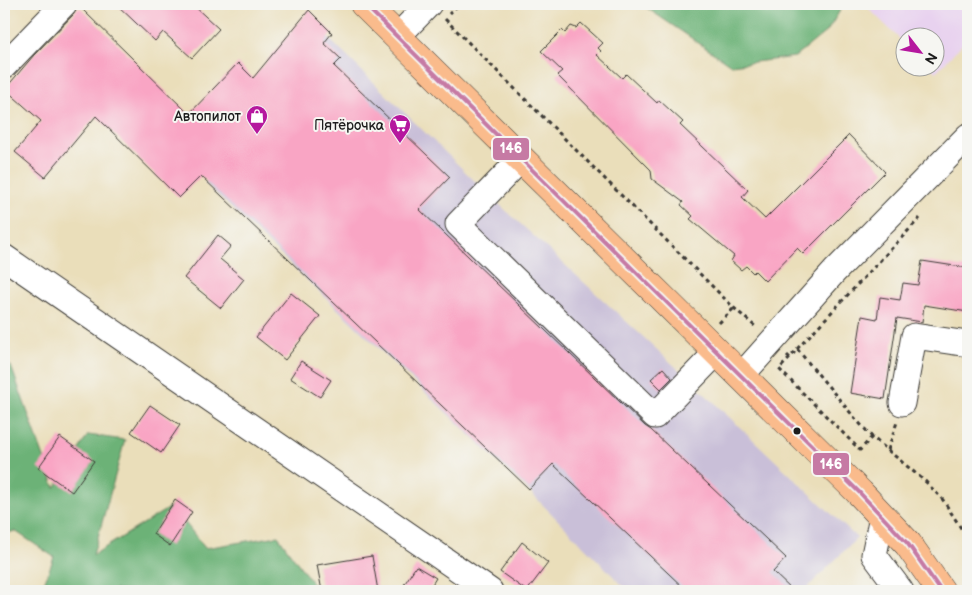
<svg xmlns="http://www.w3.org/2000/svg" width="972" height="595" font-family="'Balsamiq Sans',sans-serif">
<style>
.built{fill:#e8d2ef}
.industrial{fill:#c9bfd8}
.forest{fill:#6cb277;stroke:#44674a}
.building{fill:#f9a5c4}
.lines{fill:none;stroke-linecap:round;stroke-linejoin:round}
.minor-casing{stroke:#3b3934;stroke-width:27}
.major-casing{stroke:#3b3934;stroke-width:29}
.path{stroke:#3b3934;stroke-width:3;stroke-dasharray:4 4;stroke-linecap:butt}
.minor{stroke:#fff;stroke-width:25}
.major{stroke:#fabb8c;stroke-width:28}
.bus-1-casing{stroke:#f6f6f2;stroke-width:8}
.bus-1{stroke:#c67aa4;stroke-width:4}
.bus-dot{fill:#1c1c1c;stroke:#f6f6f2;stroke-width:2}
.labels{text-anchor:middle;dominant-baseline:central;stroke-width:4;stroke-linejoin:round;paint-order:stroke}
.poi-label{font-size:14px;fill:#1c1c1c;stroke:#f6f6f2;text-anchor:end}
.line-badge{stroke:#f6f6f2;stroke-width:2}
.badge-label{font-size:14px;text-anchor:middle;font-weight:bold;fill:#fff}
</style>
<rect width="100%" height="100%" fill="#f6f6f2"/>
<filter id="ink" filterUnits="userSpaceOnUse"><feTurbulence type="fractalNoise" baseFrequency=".02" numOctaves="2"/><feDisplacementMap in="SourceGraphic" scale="10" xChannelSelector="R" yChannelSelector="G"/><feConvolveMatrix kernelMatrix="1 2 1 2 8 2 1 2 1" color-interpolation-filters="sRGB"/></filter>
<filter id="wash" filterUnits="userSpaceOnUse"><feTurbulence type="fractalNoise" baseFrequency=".0096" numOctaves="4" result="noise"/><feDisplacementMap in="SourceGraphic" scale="20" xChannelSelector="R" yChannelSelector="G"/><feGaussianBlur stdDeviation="1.12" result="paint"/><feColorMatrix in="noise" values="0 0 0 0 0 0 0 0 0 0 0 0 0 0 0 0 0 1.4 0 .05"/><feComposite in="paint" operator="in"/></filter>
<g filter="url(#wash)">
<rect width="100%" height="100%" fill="#eadeba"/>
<!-- built -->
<path class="built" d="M864,4H968V38L936,72L931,68H934V38H904V43Z"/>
<!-- industrial -->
<path class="industrial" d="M326,36L488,194L691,381L857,538L804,591H628L532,494L205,183Z"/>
<!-- forest -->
<g class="forest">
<path d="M641,4H844L828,30L795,57L731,65Z"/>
<path d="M4,364L11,366L55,488L88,435L125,440L93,555L172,506L205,548L278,536L318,591H118L115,589L114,591H41L54,557L15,531L4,534Z"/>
</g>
<g id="blocks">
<!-- building -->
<g class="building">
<path d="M116,4H192L219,29L192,58L163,32L155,41Z"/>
<path d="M78,7L79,9L81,8L189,114L238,63L253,78L309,10L332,33L324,43L341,59L334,66L450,177L419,209L645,426L651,430L786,558L773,572L793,591H687L553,464L529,489L201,176L179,198L96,116L45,177L15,152L41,121L5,89L34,55L74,14Z"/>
<path d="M581,23L603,43L598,48L601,51L597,55L622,78L626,74L657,103L659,100L683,122L680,125L748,190L742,197L765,219L849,135L885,172L803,254L797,248L765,281L755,271L753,273L746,266L741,270L731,261L734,256L690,219L693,216L681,205L683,202L652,179L651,170L557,75L562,71L541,51L562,30L565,33L571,26L576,28Z"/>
<path d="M218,235L231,246L220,259L244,279L221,308L184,278Z"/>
<path d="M922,261L968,268V312L924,305L922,322L897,318L885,399L850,393L862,316L877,319L880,297L900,300L903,283L918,285Z"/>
<path d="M291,293L320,316L285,360L256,337Z"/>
<path d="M301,361L331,380L320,397L290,378Z"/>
<path d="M663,368L672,378L661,389L651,379Z"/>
<path d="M150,405L180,425L161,453L131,432Z"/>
<path d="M60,437L94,461L72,492L38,468Z"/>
<path d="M175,500L192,512L170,546L153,534Z"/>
<path d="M522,542L548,563L527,591L500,572Z"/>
<path d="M372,556L378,591H322L317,565Z"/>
<path d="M416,566L436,578L428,591H400Z"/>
</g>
</g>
</g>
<g filter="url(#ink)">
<use href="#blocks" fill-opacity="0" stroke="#3b3934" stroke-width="1"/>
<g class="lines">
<!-- minor casing -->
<g class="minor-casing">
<g id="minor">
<path d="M398,36L429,4"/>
<path d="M4,66L64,4"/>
<path d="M521,159L458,224L655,416L717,352"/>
<path d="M4,257L490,591"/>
<path d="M741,376L835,271L968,136"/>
<path d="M902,403L914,336L968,344"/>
<path d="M882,516L874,555L901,591"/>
</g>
</g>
<!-- major casing -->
<g class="major-casing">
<path id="major" d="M364,4L860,493L908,544L941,591"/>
</g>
<!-- path -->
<g class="path">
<path d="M449,14L459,4"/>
<path d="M445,19L734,308L757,328"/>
<path d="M719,323L734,308"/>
<path d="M797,349L920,218"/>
<path d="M787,355L790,358L797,349L854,417L872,437L926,482L943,500L968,539"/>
<path d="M790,358L779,369L860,450L872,437"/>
<path d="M888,450L897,422"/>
</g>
<!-- minor -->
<use href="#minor" class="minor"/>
<!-- major -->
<use href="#major" class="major"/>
<!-- bus-1 casing -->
<g class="bus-1-casing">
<path id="bus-1" d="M364,4L860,493L908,544L941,591"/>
</g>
<!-- bus-1 -->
<use href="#bus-1" class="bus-1"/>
</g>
</g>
<!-- icons -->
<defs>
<g id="shop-pin" transform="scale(1.125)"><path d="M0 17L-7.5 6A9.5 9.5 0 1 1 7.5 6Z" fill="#b5179e" stroke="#f6f6f2"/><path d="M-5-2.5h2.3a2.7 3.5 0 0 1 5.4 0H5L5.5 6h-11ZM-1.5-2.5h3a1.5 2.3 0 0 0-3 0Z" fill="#fff"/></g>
<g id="supermarket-pin" transform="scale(1.125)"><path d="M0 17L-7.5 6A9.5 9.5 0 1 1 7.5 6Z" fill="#b5179e" stroke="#f6f6f2"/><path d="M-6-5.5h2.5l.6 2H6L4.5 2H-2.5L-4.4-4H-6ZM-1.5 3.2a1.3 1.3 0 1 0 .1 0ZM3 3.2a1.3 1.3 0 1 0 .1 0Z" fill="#fff"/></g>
</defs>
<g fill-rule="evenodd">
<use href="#shop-pin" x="257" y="116"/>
<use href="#supermarket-pin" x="400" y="125"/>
</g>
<!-- markers -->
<circle class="bus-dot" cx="797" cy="431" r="4.5"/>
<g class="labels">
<!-- poi labels -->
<g class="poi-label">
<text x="241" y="116">Автопилот</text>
<text x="384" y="125">Пятёрочка</text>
</g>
</g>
<g class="line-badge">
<rect x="492" y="137" width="38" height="24" rx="5" fill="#c67aa4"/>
<rect x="812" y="452" width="38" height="24" rx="5" fill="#c67aa4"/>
</g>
<g class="badge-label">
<text x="511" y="153">146</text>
<text x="831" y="469">146</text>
</g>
<!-- margin -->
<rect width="972" height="595" fill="none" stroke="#f6f6f2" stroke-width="20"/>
<!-- north arrow -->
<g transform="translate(920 52) rotate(121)"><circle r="24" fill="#f6f6f2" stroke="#9f9f9c"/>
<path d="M0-4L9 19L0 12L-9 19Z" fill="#b5179e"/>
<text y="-8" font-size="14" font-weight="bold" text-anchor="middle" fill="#1c1c1c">N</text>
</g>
</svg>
